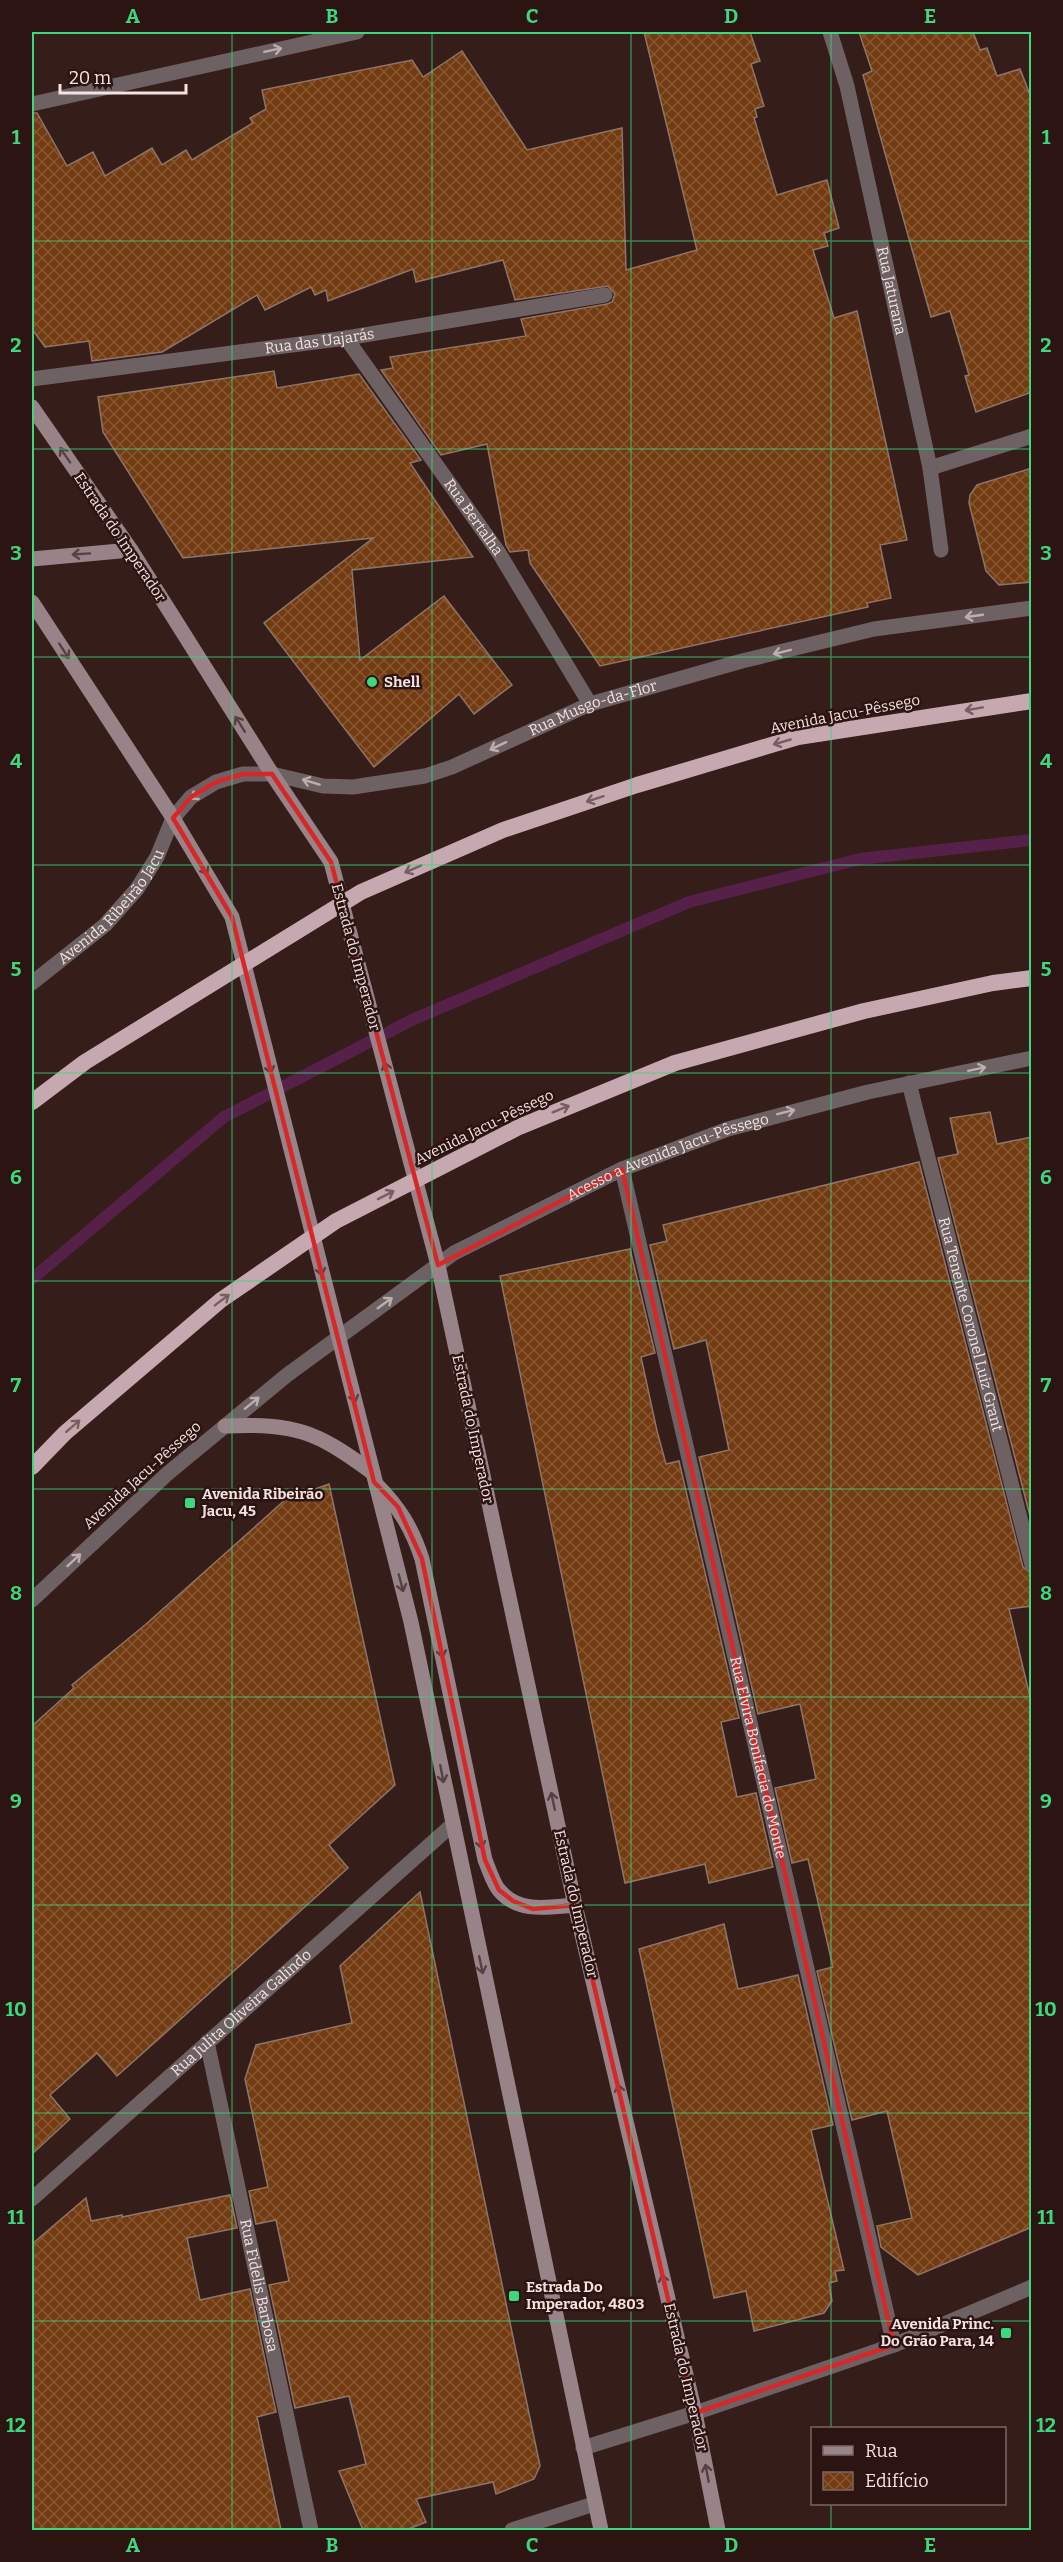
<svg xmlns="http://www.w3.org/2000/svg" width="1063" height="2562" font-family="Bitter,serif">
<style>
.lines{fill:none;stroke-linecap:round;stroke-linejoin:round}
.stream{stroke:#552149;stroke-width:12}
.building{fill:url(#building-cross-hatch);stroke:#8e7566;stroke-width:1.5}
.minor{stroke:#6e6164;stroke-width:15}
.tertiary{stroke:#6e6164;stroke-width:15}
.secondary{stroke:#978388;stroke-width:15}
.trunk-bridge{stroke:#c6a9b0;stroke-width:16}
.oneway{stroke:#beaeae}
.oneway2{stroke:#564041}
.oneway3{stroke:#785e60}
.marked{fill:none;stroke:#d62828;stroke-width:4.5;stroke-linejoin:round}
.grid{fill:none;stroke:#3dd77e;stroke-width:1.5;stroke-opacity:0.55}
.poi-dot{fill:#3dd77e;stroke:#2b1411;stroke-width:2}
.labels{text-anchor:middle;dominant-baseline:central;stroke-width:5;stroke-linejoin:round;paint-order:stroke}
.street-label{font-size:15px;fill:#f3e2df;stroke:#2b1411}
.poi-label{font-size:15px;font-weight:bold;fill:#f3e2df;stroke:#2b1411;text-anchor:start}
.neatline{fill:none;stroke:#3dd77e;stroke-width:2}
.grid-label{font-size:20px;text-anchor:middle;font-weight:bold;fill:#3dd77e}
</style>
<defs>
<pattern id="building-cross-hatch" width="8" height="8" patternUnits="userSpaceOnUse" patternTransform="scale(1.5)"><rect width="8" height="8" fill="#733b12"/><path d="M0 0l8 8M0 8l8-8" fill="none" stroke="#875734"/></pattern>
</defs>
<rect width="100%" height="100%" fill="#351d1a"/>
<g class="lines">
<!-- stream -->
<path class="stream" d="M32,1279L224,1117L414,1019L689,902L860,859L1032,840"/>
</g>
<!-- building -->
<g class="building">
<path d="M644,32H750L760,61L751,64L764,106L755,109L757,117L754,118L777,195L827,180L839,228L824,233L828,246L813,250L834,318L857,311L907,540L880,545L891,598L867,603L868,607L600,666L530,563L528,550L510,552L506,545L487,444L441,455L381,370L393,368L390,357L526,336L521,319L607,304L612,302L615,294L608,286L515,300L503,260L416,282L413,269L328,301L326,290L315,295L311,287L265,310L257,295L162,352L92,361L89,341L45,347L32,329V113H37L67,166L93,152L105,176L152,148L162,165L186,150L192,160L253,123L250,118L266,109L262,90L412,60L423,77L462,51L527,150L622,128L626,270L697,250Z"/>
<path d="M859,32H973L980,50L987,48L997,76L1020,69L1032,100V392L976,412L965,376L969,375L950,311L931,317L863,75L872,71Z"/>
<path d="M274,371L277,388L359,374L421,460L410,463L473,557L352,570L360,660L444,596L512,685L474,714L459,694L374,767L264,623L373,538L183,558L103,432L98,397Z"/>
<path d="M1032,468V582L999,585L986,571L969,503L970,495L977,485Z"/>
<path d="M990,1112L997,1144L1032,1137V1524L938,1158L958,1154L950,1118Z"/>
<path d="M919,1162L1023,1567L1032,1574V1606L1009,1609L1032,1705V2227L918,2275L881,2247L877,2226L912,2218L887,2111L852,2120L817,1971L833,1967L808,1859L792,1863L775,1788L816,1779L800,1704L758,1714L699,1457L729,1450L706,1340L674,1349L650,1245L667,1241L663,1225Z"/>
<path d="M630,1249L655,1353L641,1357L657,1431L666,1464L679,1461L739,1718L721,1722L737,1797L756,1793L773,1867L709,1883L705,1864L625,1883L500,1276Z"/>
<path d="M329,1484L395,1785L329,1845L348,1868L163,2035L117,2076L97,2053L50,2095L70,2119L32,2154V1726L74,1688L72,1685L145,1625L285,1500Z"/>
<path d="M420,1892L540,2466L534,2479L496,2494L493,2482L416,2499L426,2522L406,2530H363L339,2471L366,2464L349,2396L295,2408L269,2285L289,2281L276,2220L256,2224L249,2191L268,2187L245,2079L256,2045L352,2023L340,1966Z"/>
<path d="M724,1924L738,1989L798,1975L833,2125L811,2130L844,2270L835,2271L837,2281L829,2283L832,2301L824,2313L754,2331L746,2291L714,2298L639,1949Z"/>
<path d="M230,2195L237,2228L187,2238L200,2300L250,2289L276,2412L257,2417L281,2530H32V2244L86,2198L91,2221L122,2215V2217Z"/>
</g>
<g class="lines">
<!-- minor -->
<g class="minor">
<path id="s1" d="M830,32L847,86L930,468L941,550"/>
<path d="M32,104L357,32"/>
<path id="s2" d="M346,338L499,553L590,704"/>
<path id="s3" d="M32,379L346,338L605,295"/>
<path d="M930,468L1032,436"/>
<path id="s4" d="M909,1083L1032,1565"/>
<path id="s5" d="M622,1169L894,2345"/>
<path id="s6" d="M207,2042L311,2530"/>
<path id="s7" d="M32,2199L452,1825"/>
<path d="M512,2530L594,2504"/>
</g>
<!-- tertiary -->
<g class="tertiary">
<path id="s8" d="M32,983L105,925L137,889L157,857L173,818L191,797L216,782L243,774H272L323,786L353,787L425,776L452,767L590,704L742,661L874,629L1032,608"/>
<path id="s9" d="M32,1600L167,1474L287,1375L454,1253L622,1169L728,1129L868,1092L1032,1058"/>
<path d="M583,2448L695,2413L894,2345L1032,2287"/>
</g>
<!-- secondary -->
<g class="secondary">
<path d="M32,407L131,550L272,774L331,862L438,1265L575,1905L695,2413L718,2530"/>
<path d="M32,559L131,550"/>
<path d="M32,602L173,818L232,917L411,1622L601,2530"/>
<path d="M225,1426C296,1423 316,1431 373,1473"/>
<path d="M376,1484C399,1507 412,1528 422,1559L485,1860C489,1869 493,1883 499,1890C519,1914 549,1907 575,1905"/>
</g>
<!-- trunk-bridge -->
<g class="trunk-bridge">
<path d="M32,1102L85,1062L361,892L503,830L637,785L798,737L1032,701"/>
<path d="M32,1467L65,1433L221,1300L336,1221L519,1127L675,1063L864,1011L993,983L1032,978"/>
</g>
</g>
<!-- one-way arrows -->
<defs><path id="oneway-shaft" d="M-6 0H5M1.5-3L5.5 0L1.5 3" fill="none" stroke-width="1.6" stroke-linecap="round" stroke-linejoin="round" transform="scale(1.5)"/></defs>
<g class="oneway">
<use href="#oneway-shaft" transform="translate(273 50) rotate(-12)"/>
<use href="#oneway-shaft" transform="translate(974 616) rotate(172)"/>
<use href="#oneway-shaft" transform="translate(782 652) rotate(166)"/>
<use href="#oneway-shaft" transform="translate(498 746) rotate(155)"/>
<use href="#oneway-shaft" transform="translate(311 782) rotate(-163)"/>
<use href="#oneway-shaft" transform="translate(198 794) rotate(146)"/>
<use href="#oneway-shaft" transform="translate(977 1069) rotate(-12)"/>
<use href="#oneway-shaft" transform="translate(786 1112) rotate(-14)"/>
<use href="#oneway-shaft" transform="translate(385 1303) rotate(-36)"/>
<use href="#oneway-shaft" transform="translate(252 1403) rotate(-39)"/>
<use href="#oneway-shaft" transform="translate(74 1560) rotate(-43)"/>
</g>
<g class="oneway2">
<use href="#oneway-shaft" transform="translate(65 455) rotate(-125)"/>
<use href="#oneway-shaft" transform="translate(81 554) rotate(176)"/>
<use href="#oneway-shaft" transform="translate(64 651) rotate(57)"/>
<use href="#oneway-shaft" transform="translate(240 724) rotate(-122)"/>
<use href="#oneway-shaft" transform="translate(203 867) rotate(60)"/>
<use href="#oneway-shaft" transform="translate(269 1065) rotate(76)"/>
<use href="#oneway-shaft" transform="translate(387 1071) rotate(-105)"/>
<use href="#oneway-shaft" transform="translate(320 1267) rotate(76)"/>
<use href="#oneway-shaft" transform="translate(353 1394) rotate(76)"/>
<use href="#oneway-shaft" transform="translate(401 1583) rotate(75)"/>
<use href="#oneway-shaft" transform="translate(441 1649) rotate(78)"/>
<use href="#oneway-shaft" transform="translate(442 1774) rotate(79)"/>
<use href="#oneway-shaft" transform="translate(553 1801) rotate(-102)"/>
<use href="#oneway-shaft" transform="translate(480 1840) rotate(77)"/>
<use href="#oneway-shaft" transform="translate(481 1965) rotate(78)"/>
<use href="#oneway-shaft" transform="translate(620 2093) rotate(-103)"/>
<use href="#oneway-shaft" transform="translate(664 2283) rotate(-103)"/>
<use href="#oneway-shaft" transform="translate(707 2473) rotate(-101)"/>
</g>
<g class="oneway3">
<use href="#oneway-shaft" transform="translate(974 709) rotate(170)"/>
<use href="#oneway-shaft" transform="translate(782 742) rotate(164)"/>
<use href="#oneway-shaft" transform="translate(595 799) rotate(162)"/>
<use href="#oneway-shaft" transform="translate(413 869) rotate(156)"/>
<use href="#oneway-shaft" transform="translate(561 1109) rotate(-22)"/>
<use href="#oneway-shaft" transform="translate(386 1195) rotate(-27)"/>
<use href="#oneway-shaft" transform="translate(222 1300) rotate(-37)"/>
<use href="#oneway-shaft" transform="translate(73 1426) rotate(-41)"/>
</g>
<!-- marked area -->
<path class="marked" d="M243,774H272L331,862L438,1265L622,1169L894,2345L695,2413L575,1905L533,1909L513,1901L499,1890L485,1860L422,1559L398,1507L374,1482L232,917L173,818L191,797L216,782Z"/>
<!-- grid -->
<path class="grid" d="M232,32V2530M432,32V2530M631,32V2530M831,32V2428M32,241H1032M32,449H1032M32,657H1032M32,865H1032M32,1073H1032M32,1281H1032M32,1489H1032M32,1697H1032M32,1905H1032M32,2113H1032M32,2321H1032M831,2504V2530"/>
<!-- markers -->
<g class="poi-dot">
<circle cx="372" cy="682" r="6"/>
<rect x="184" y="1497" width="12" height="12" rx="3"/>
<rect x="508" y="2290" width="12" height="12" rx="3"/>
<rect x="1000" y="2327" width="12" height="12" rx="3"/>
</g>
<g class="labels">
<!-- street labels -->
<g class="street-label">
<text stroke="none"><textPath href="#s1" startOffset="266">Rua Jaturana</textPath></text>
<text stroke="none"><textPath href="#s3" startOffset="290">Rua das Uajarás</textPath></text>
<text stroke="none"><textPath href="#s2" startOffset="220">Rua Bertalha</textPath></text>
<text transform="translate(120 537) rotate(56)">Estrada do Imperador</text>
<text stroke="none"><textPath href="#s8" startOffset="672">Rua Musgo-da-Flor</textPath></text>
<text transform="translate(845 714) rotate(-11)">Avenida Jacu-Pêssego</text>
<text stroke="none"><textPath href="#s8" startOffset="111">Avenida Ribeirão Jacu</textPath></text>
<text transform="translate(356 957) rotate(75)">Estrada do Imperador</text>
<text transform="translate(484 1127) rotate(-26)">Avenida Jacu-Pêssego</text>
<text stroke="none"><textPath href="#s9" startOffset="782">Acesso a Avenida Jacu-Pêssego</textPath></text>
<text stroke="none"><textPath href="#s4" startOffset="249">Rua Tenente Coronel Luiz Grant</textPath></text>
<text transform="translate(473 1429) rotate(78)">Estrada do Imperador</text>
<text transform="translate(142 1475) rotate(-42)">Avenida Jacu-Pêssego</text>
<text stroke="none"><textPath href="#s5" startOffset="604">Rua Elvira Bonifacia do Monte</textPath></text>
<text transform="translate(576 1904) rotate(77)">Estrada do Imperador</text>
<text stroke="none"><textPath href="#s7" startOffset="280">Rua Julita Oliveira Galindo</textPath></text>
<text stroke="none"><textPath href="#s6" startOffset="249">Rua Fidelis Barbosa</textPath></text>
<text transform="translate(686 2377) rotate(77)">Estrada do Imperador</text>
</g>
<!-- poi labels -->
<g class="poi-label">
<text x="384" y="682">Shell</text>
<text x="202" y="1494">Avenida Ribeirão<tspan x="202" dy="17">Jacu, 45</tspan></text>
<text x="526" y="2287">Estrada Do<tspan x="526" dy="17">Imperador, 4803</tspan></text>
<text x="994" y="2324" text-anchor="end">Avenida Princ.<tspan x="994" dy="17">Do Grão Para, 14</tspan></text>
</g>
</g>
<!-- border -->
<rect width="1063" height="2562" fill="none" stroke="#2b1411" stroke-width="66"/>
<!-- legend -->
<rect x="811" y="2427" width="195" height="78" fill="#2b1411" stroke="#7b6663" stroke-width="1.5"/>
<rect x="823" y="2446" width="30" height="9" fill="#978388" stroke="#7b6663" stroke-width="1.5"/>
<text x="865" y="2457" font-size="18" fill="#f3e2df">Rua</text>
<rect x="823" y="2472" width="30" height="18" fill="url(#building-cross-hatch)" stroke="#7b6663" stroke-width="1.5"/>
<text x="865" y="2487" font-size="18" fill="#f3e2df">Edifício</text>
<!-- scale -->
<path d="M60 84v9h126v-9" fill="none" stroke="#f3e2df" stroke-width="3"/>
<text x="69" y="84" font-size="18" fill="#f3e2df" stroke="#2b1411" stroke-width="4.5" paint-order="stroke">20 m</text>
<rect x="33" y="33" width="997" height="2496" class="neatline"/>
<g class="grid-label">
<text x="133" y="23">A</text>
<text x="332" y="23">B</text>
<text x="532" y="23">C</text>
<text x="731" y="23">D</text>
<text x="930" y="23">E</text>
<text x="16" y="144">1</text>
<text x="1046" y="144">1</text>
<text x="16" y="352">2</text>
<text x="1046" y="352">2</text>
<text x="16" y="560">3</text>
<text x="1046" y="560">3</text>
<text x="16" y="768">4</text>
<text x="1046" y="768">4</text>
<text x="16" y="976">5</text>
<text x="1046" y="976">5</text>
<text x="16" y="1184">6</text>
<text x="1046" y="1184">6</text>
<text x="16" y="1392">7</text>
<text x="1046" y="1392">7</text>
<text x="16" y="1600">8</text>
<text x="1046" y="1600">8</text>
<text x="16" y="1808">9</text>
<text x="1046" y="1808">9</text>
<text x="16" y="2016">10</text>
<text x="1046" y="2016">10</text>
<text x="16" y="2224">11</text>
<text x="1046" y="2224">11</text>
<text x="16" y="2432">12</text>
<text x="1046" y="2432">12</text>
<text x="133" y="2552">A</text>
<text x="332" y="2552">B</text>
<text x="532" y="2552">C</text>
<text x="731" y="2552">D</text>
<text x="930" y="2552">E</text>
</g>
</svg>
